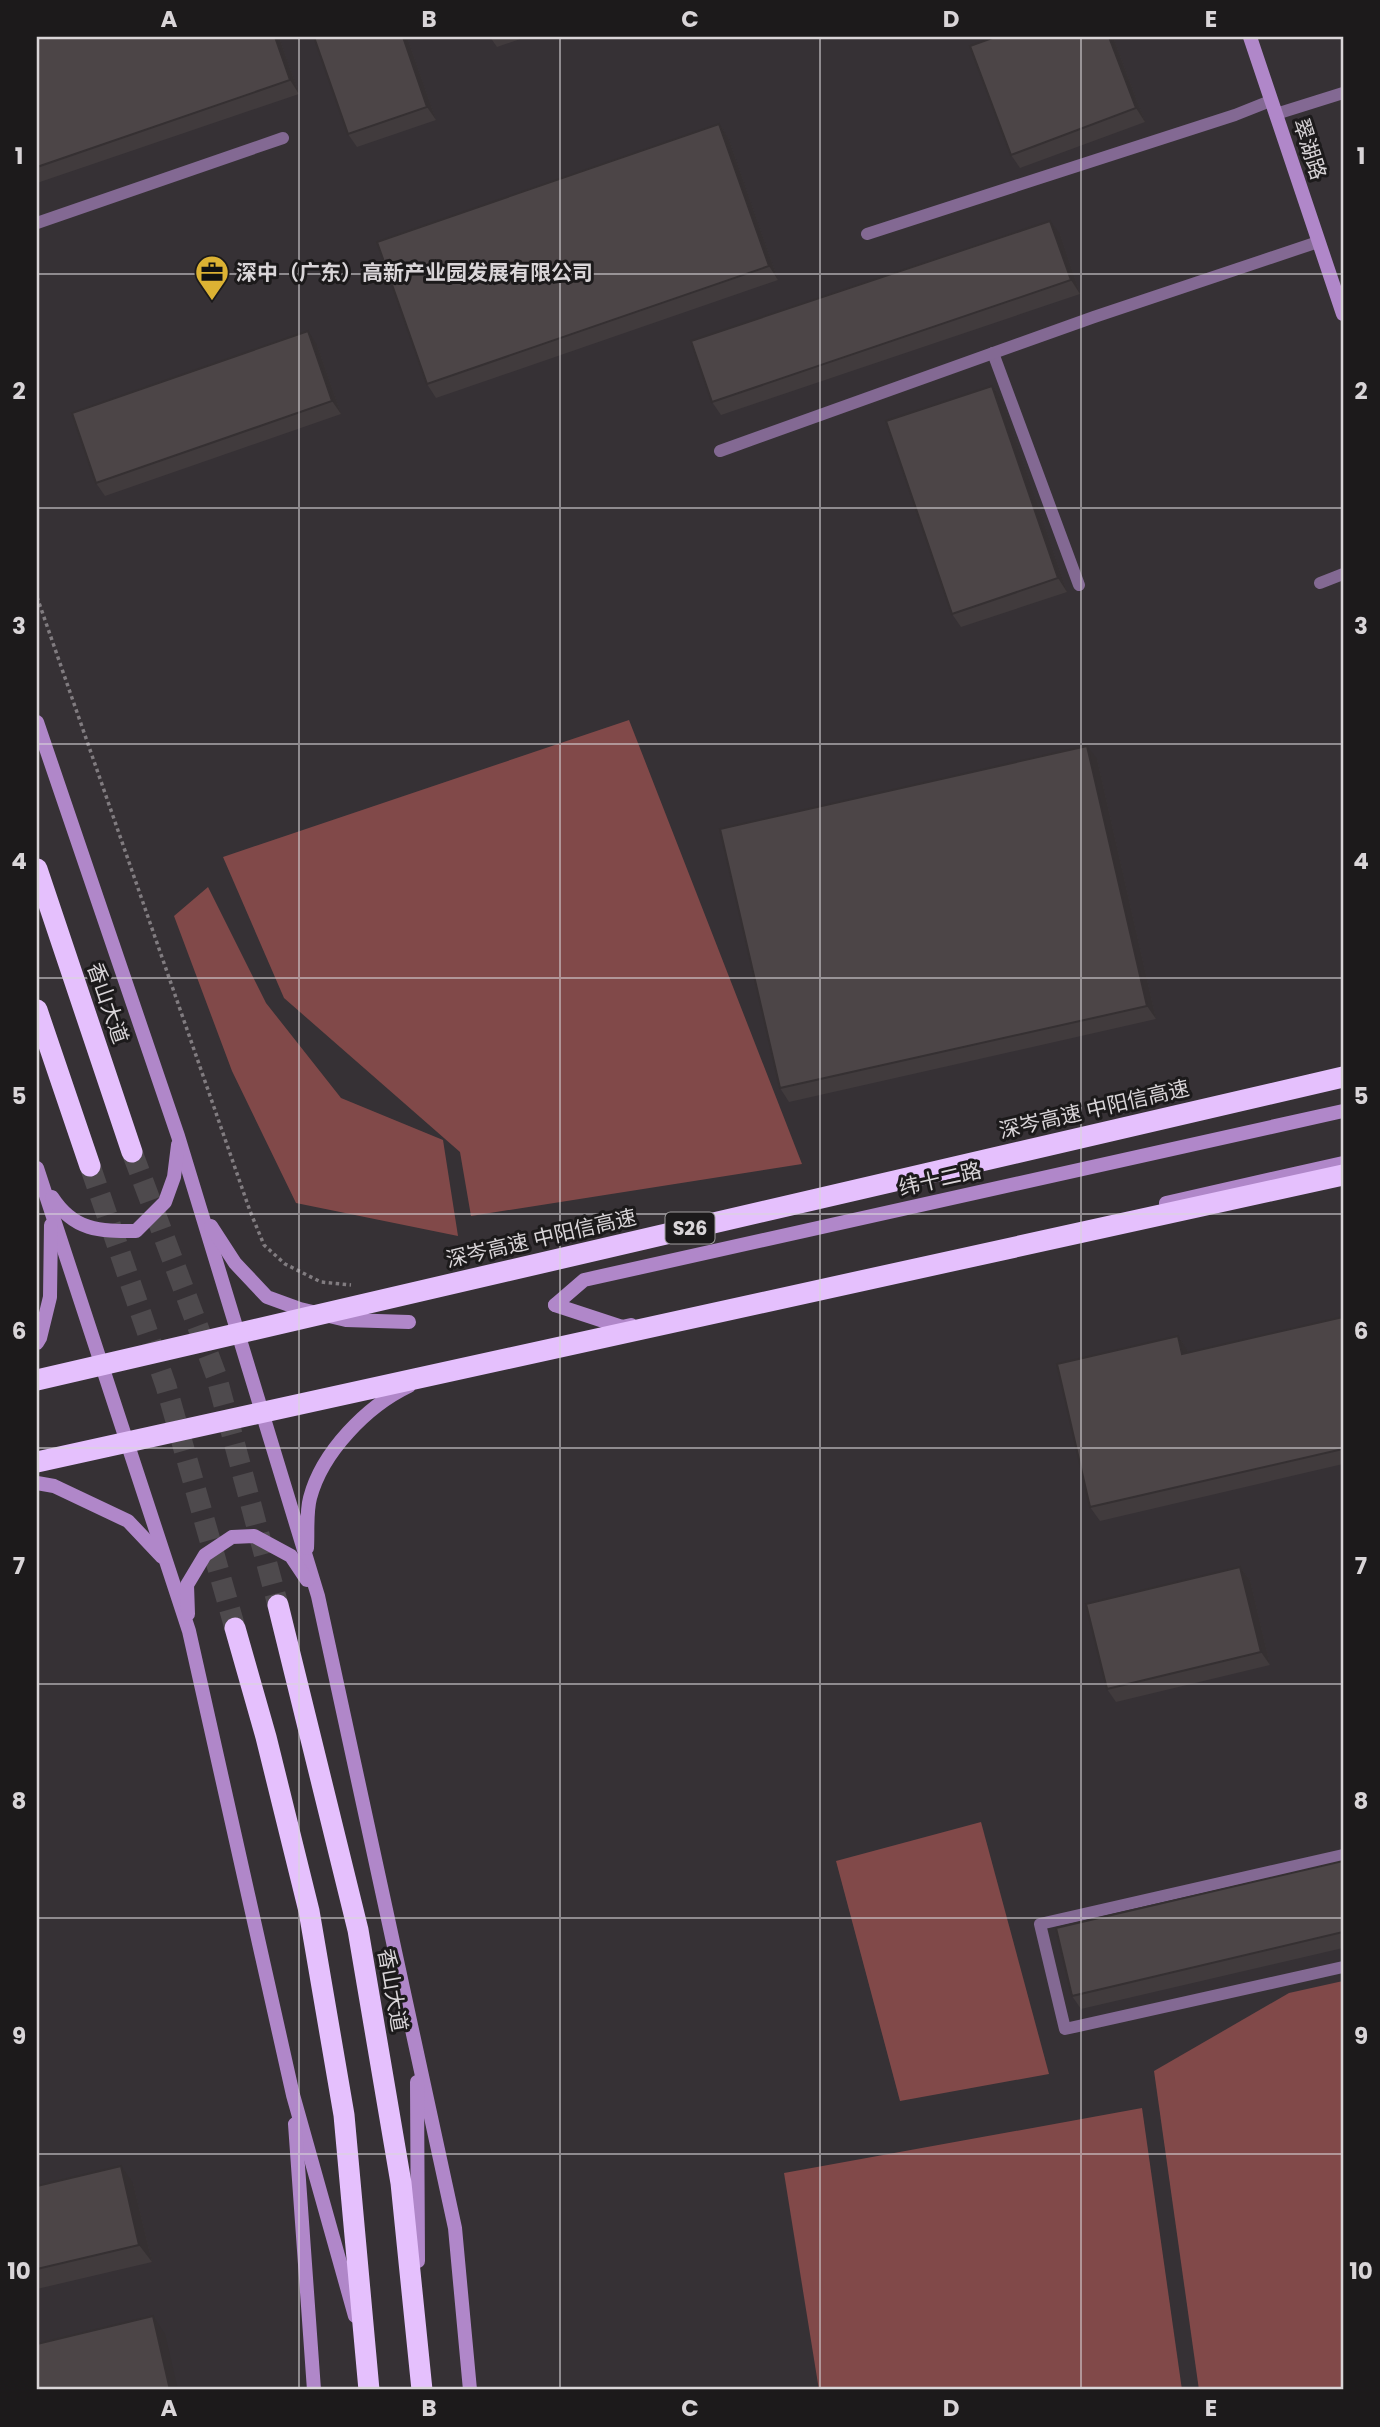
<svg xmlns="http://www.w3.org/2000/svg" width="1380" height="2427" font-family="Poppins,'Noto Sans SC',sans-serif">
<style>
.green{fill:#814949}
.lines{fill:none;stroke-linecap:round;stroke-linejoin:round}
.highway-tunnel{stroke:#4e4a4d;stroke-width:21;stroke-dasharray:21 10;stroke-linecap:butt}
.path{stroke:#817c80;stroke-width:3.5;stroke-dasharray:3.5 3.5;stroke-linecap:butt}
.lane{stroke:#836993;stroke-width:12}
.secondary{stroke:#b087c9;stroke-width:14}
.highway{stroke:#e5c0fd;stroke-width:21}
.highway-bridge{stroke:#e5c0fd;stroke-width:21}
.wall{fill:#413b3d}
.shaded-wall{fill:#353032}
.building{fill:#4c4547;stroke:#353032;stroke-width:2}
.grid{fill:none;stroke:#d9d5d8;stroke-width:2;stroke-opacity:0.55}
.labels{text-anchor:middle;dominant-baseline:central;stroke-width:6;stroke-linejoin:round;paint-order:stroke}
.shield{fill:#1c1a1b;stroke:#a09d9f;stroke-width:2}
.shield-label{font-size:19px;font-weight:bold;fill:#d9d5d8}
.street-label{font-size:21px;fill:#d9d5d8;stroke:#1c1a1b}
.poi-label{font-size:21px;font-weight:bold;fill:#d9d5d8;stroke:#1c1a1b;text-anchor:start}
.neatline{fill:none;stroke:#d9d5d8;stroke-width:2.5}
.grid-label{font-size:23px;text-anchor:middle;font-weight:bold;fill:#d9d5d8}
</style>
<rect width="100%" height="100%" fill="#363135"/>
<!-- green -->
<g class="green">
<path d="M629,720L802,1164L471,1216L460,1152L284,998L223,857Z"/>
<path d="M208,887L266,1003L341,1098L443,1140L458,1236L296,1203L232,1071L174,916Z"/>
<path d="M981,1822L1049,2074L900,2101L836,1861Z"/>
<path d="M1343,1981V2390H1199L1154,2071L1289,1993Z"/>
<path d="M1142,2108L1182,2390H819L784,2173Z"/>
</g>
<g class="lines">
<!-- highway-tunnel -->
<g class="highway-tunnel">
<path d="M132,1152L216,1375L278,1605"/>
<path d="M90,1166L166,1386L235,1628"/>
</g>
<!-- path -->
<path class="path" d="M37,597L250,1211L264,1245L285,1264L321,1282L351,1285"/>
<!-- lane -->
<g class="lane">
<path d="M1276,114L1343,93"/>
<path d="M37,223L283,138"/>
<path d="M867,234L1235,115L1270,101"/>
<path d="M993,353L1079,585"/>
<path d="M720,451L1094,317L1318,242"/>
<path d="M1320,583L1343,574"/>
<path d="M1343,1855L1040,1924L1065,2029L1343,1967"/>
</g>
<!-- secondary -->
<g class="secondary">
<path d="M1250,37L1343,314"/>
<path d="M37,722L178,1136L318,1596L455,2228L470,2390"/>
<path d="M37,1168L189,1631L293,2095L355,2316"/>
<path d="M52,1197C74,1231 99,1231 136,1231L165,1202L174,1177L178,1145"/>
<path d="M1166,1203L1343,1163"/>
<path d="M211,1226L235,1263L267,1297L300,1309L346,1320L409,1322"/>
<path d="M555,1305L584,1280L1343,1111"/>
<path d="M555,1305L622,1327L631,1325"/>
<path d="M37,1343L40,1338L50,1297L51,1225"/>
<path d="M37,1483L54,1486L128,1521L162,1557"/>
<path d="M307,1548C308,1532 306,1513 310,1498C322,1452 367,1406 409,1386"/>
<path d="M188,1614L187,1585L205,1555L232,1537L254,1536L291,1556L307,1580"/>
<path d="M417,2082L418,2261"/>
<path d="M295,2124L314,2390"/>
</g>
<!-- highway -->
<g class="highway">
<path d="M37,869L132,1152"/>
<path d="M37,1010L90,1166"/>
<path d="M278,1605L358,1930L401,2183L422,2390"/>
<path d="M235,1628L266,1737L309,1911L344,2115L369,2390"/>
</g>
<!-- highway-bridge -->
<g class="highway-bridge">
<path d="M37,1380L1343,1077"/>
<path d="M37,1462L1343,1175"/>
</g>
</g>
<!-- wall -->
<g class="wall">
<path d="M37,37H279L299,94L37,183Z"/>
<path d="M314,37H407L436,120L357,147L348,134Z"/>
<path d="M490,37H526L497,47Z"/>
<path d="M1113,37L1145,122L1020,168L1011,155Z"/>
<path d="M719,124L728,137L778,280L436,398L427,384Z"/>
<path d="M1060,234L1080,294L721,415L712,402Z"/>
<path d="M317,345L341,414L105,496L96,483Z"/>
<path d="M992,386L1002,399L1067,592L961,627L952,614Z"/>
<path d="M1097,759L1156,1019L789,1102L780,1088Z"/>
<path d="M1343,1317V1464L1100,1521L1090,1507L1178,1336L1187,1349L1188,1352Z"/>
<path d="M1240,1567L1250,1580L1270,1665L1116,1702L1107,1689Z"/>
<path d="M1343,1861V1948L1081,2009L1072,1996Z"/>
<path d="M133,2183L152,2262L37,2289V2186Z"/>
</g>
<!-- shaded-wall -->
<g class="shaded-wall">
<path d="M275,37H279L299,94L290,80Z"/>
<path d="M403,37H407L436,120L427,107Z"/>
<path d="M1109,37H1113L1145,122L1136,108Z"/>
<path d="M719,124L728,137L778,280L769,266Z"/>
<path d="M1050,221L1060,234L1080,294L1071,280Z"/>
<path d="M308,331L317,345L341,414L332,401Z"/>
<path d="M992,386L1002,399L1067,592L1058,578Z"/>
<path d="M1087,746L1097,759L1156,1019L1147,1006Z"/>
<path d="M1178,1336L1187,1349L1192,1367L1182,1354Z"/>
<path d="M1240,1567L1250,1580L1270,1665L1261,1652Z"/>
<path d="M121,2166L133,2183L152,2262L139,2245Z"/>
<path d="M153,2316L165,2334L178,2390H170Z"/>
</g>
<!-- building -->
<g class="building">
<path d="M37,37H275L290,80L37,167Z"/>
<path d="M314,37H403L427,107L348,134Z"/>
<path d="M995,37H1109L1136,108L1011,155L970,46Z"/>
<path d="M719,124L769,266L427,384L377,242Z"/>
<path d="M1050,221L1071,280L712,402L691,341Z"/>
<path d="M308,331L332,401L96,483L72,413Z"/>
<path d="M992,386L1058,578L952,614L886,421Z"/>
<path d="M1087,746L1147,1006L780,1088L720,829Z"/>
<path d="M1343,1317V1449L1090,1507L1057,1364L1178,1336L1182,1354Z"/>
<path d="M1240,1567L1261,1652L1107,1689L1086,1604Z"/>
<path d="M1343,1861V1932L1072,1996L1056,1928Z"/>
<path d="M121,2166L139,2245L37,2269V2186Z"/>
<path d="M153,2316L170,2390H37V2344Z"/>
</g>
<!-- grid -->
<path class="grid" d="M299,37V2390M560,37V2390M820,37V2390M1081,37V2390M37,274H1343M37,508H1343M37,744H1343M37,978H1343M37,1214H1343M37,1448H1343M37,1684H1343M37,1918H1343M37,2154H1343"/>
<!-- icons -->
<defs>
<g id="office-pin" transform="scale(1.75)"><path d="M0 17L-7.5 6A9.5 9.5 0 1 1 7.5 6Z" fill="#dcb233" stroke="#1c1a1b"/><path d="M-6-3h4V-5.5h4V-3h4V5H-6ZM-1-4.5V-3h2v-1.5ZM-6 0V1H6V0Z" fill="#111"/></g>
</defs>
<g fill-rule="evenodd">
<use href="#office-pin" x="212" y="272"/>
</g>
<g class="labels">
<!-- shield labels -->
<rect class="shield" x="665.5" y="1212.5" width="49" height="31" rx="5"/>
<g class="shield-label">
<text x="690" y="1228">S26</text>
</g>
<!-- street labels -->
<g class="street-label">
<text transform="translate(1310 149) rotate(72)">翠湖路</text>
<text transform="translate(108 1003) rotate(71)">香山大道</text>
<text transform="translate(1094 1109) rotate(-13)">深岑高速 中阳信高速</text>
<text transform="translate(940 1179) rotate(-13)">纬十二路</text>
<text transform="translate(541 1238) rotate(-13)">深岑高速 中阳信高速</text>
<text transform="translate(393 1990) rotate(80)">香山大道</text>
</g>
<!-- poi labels -->
<g class="poi-label">
<text x="236" y="272">深中（广东）高新产业园发展有限公司</text>
</g>
</g>
<!-- border -->
<rect width="1380" height="2427" fill="none" stroke="#1c1a1b" stroke-width="77"/>
<rect x="38" y="38" width="1304" height="2350" class="neatline"/>
<g class="grid-label">
<text x="169" y="27">A</text>
<text x="429" y="27">B</text>
<text x="690" y="27">C</text>
<text x="951" y="27">D</text>
<text x="1211" y="27">E</text>
<text x="19" y="164">1</text>
<text x="1361" y="164">1</text>
<text x="19" y="399">2</text>
<text x="1361" y="399">2</text>
<text x="19" y="634">3</text>
<text x="1361" y="634">3</text>
<text x="19" y="869">4</text>
<text x="1361" y="869">4</text>
<text x="19" y="1104">5</text>
<text x="1361" y="1104">5</text>
<text x="19" y="1339">6</text>
<text x="1361" y="1339">6</text>
<text x="19" y="1574">7</text>
<text x="1361" y="1574">7</text>
<text x="19" y="1809">8</text>
<text x="1361" y="1809">8</text>
<text x="19" y="2044">9</text>
<text x="1361" y="2044">9</text>
<text x="19" y="2279">10</text>
<text x="1361" y="2279">10</text>
<text x="169" y="2416">A</text>
<text x="429" y="2416">B</text>
<text x="690" y="2416">C</text>
<text x="951" y="2416">D</text>
<text x="1211" y="2416">E</text>
</g>
</svg>
